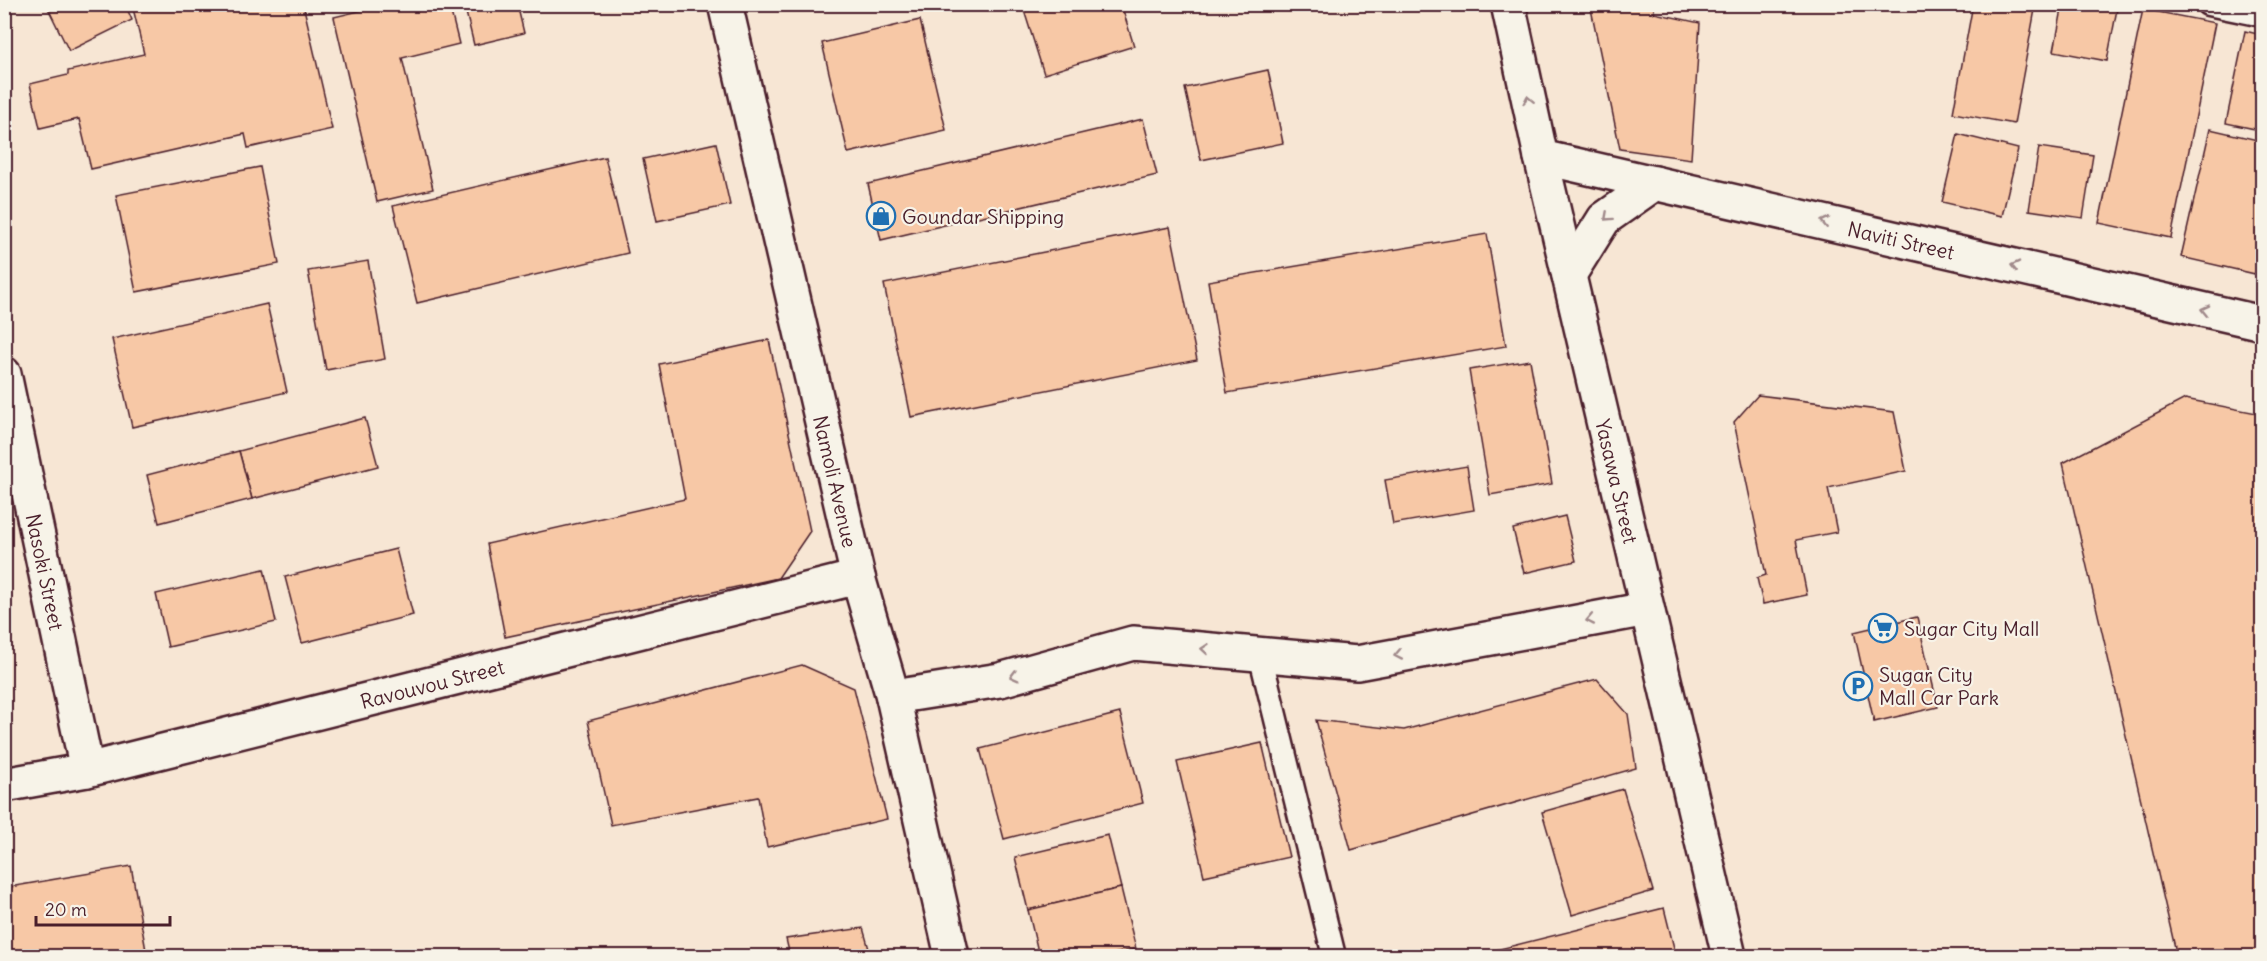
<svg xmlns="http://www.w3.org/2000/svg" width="2267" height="961" font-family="Delius,sans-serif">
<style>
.building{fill:#f7c8a6;stroke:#4a1f2b;stroke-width:1.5}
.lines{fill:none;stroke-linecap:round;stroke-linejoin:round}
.lane-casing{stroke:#4a1f2b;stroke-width:27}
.street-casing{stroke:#4a1f2b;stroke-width:38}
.secondary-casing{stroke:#4a1f2b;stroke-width:38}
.primary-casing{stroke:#4a1f2b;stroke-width:38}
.lane{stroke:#f7f3e8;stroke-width:22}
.street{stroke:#f7f3e8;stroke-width:33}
.secondary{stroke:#f7f3e8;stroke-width:33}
.primary{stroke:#f7f3e8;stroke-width:33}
.oneway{stroke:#a0898a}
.labels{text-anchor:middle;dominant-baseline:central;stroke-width:4.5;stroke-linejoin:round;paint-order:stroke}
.poi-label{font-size:20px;fill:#4a1f2b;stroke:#f7f3e8;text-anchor:start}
.street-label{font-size:20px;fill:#4a1f2b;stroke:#f7f3e8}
</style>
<rect width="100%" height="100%" fill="#f7e6d4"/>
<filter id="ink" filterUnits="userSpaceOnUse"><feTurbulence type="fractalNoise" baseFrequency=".0167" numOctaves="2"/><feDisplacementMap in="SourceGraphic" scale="12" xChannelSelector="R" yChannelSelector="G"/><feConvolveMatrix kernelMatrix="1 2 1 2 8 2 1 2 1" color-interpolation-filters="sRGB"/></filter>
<g filter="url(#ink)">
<!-- building -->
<g class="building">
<path d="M46,4H125L132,20L69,51Z"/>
<path d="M132,4H303L332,129L248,148L245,134L91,169L79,119L40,128L30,84L68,75V71L144,54Z"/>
<path d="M388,4H449L459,44L402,58L433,189L377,202L334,17Z"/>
<path d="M464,4H517L524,33L474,45Z"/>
<path d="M1022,4H1121L1134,46L1044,74Z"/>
<path d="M1590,4H1654V13L1700,23L1691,159L1620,149Z"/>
<path d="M1973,4H2036L2014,124L1953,113Z"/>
<path d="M2063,4H2118L2107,61L2054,51Z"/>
<path d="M2143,9L2215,23L2171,238L2099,223Z"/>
<path d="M920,20L946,130L848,153L822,43Z"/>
<path d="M2245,31L2262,35V91L2255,129L2226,123Z"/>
<path d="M1268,70L1283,143L1201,160L1185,88Z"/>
<path d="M1143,119L1157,175L881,240L868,184Z"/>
<path d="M2210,129L2262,141V241L2255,274L2181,257Z"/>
<path d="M1958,134L2018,149L2002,216L1942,202Z"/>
<path d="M716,143L730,205L657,221L643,159Z"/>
<path d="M2039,147L2093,155L2083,218L2029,210Z"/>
<path d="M605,157L628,253L417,303L393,206Z"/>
<path d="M260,167L279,264L136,292L116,195Z"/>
<path d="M1170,227L1197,360L911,417L884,284Z"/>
<path d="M1487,234L1506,346L1227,393L1208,281Z"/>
<path d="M368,261L385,359L326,370L308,271Z"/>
<path d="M267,304L287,392L132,427L112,339Z"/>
<path d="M769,340L810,531L778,578L505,637L487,544L685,499L659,364Z"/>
<path d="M1530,360L1552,484L1490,495L1469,370Z"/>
<path d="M1758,395L1894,412L1906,471L1828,488L1837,532L1796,540L1807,595L1763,604L1757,578L1766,575L1734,422Z"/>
<path d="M2185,399L2262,414V956H2202L2176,952L2063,463Z"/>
<path d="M365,418L378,466L252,499L239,451Z"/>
<path d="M239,451L252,499L159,523L147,475Z"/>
<path d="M1467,466L1474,510L1393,524L1385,480Z"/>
<path d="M1565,516L1576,561L1524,573L1513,529Z"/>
<path d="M396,549L413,615L302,643L285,577Z"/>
<path d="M264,569L276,622L168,647L156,594Z"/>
<path d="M1917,617L1938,707L1874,722L1854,632Z"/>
<path d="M802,665L854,688L887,819L767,847L758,797L611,825L588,721Z"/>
<path d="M1597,679L1628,714L1636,768L1351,850L1316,720L1404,730Z"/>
<path d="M1120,713L1143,803L1004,839L980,749Z"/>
<path d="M1262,743L1289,857L1204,876L1177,762Z"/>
<path d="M1623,789L1653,891L1572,915L1542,812Z"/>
<path d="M1108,835L1121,888L1028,910L1015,857Z"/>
<path d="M131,866L147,956H4V888Z"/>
<path d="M1121,888L1136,949L1104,956H1039L1028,910Z"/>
<path d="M1664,908L1676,956H1472Z"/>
<path d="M863,928L871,956H790L786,939Z"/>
</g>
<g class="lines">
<!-- lane casing -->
<g class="lane-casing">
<g id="lane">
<path d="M2208,4L2262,15"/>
<path d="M1260,654L1334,956"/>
</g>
</g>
<!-- street casing -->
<g class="street-casing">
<g id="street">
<path id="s1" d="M1541,157L1729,956"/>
<path id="s2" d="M4,374L87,770"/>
<path d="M893,697L1000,680L1133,643L1357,663L1647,609"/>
</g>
</g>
<!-- secondary casing -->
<g class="secondary-casing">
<g id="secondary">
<path id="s3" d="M725,4L858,577L893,697L952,956"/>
<path id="s4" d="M4,785L87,770L858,577"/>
</g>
</g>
<!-- primary casing -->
<g class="primary-casing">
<g id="primary">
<path id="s5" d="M1508,4L1541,157L2262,323"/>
<path d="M1569,275L1604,219L1655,183"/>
</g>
</g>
<!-- lane -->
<use href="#lane" class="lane"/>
<!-- street -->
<use href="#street" class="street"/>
<!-- secondary -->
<use href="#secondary" class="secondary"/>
<!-- primary -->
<use href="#primary" class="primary"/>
</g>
<!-- one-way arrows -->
<defs><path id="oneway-chevron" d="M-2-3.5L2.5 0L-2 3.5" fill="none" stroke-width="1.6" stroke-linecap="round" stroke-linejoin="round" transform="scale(1.5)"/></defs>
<g class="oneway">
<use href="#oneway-chevron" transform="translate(1528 100) rotate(-102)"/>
<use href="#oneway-chevron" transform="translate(1608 217) rotate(138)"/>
<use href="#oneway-chevron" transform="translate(1825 222) rotate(-167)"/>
<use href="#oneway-chevron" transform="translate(2015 266) rotate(-167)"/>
<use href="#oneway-chevron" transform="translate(2205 310) rotate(-167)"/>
<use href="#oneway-chevron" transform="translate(1590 620) rotate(169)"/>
<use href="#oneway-chevron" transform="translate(1205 649) rotate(-175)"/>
<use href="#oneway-chevron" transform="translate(1398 655) rotate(169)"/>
<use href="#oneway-chevron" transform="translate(1014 676) rotate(165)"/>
</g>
</g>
<!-- icons -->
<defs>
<g id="shop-ring" transform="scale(1.5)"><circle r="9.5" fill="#f7f3e8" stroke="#1f6fb2" stroke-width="1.5"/><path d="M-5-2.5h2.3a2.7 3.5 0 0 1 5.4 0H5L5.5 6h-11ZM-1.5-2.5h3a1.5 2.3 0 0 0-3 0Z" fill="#1f6fb2"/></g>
<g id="supermarket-ring" transform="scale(1.5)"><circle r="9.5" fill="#f7f3e8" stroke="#1f6fb2" stroke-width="1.5"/><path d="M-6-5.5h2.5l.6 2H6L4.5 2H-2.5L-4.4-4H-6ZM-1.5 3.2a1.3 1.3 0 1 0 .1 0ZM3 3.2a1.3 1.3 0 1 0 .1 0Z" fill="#1f6fb2"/></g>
<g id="parking-ring" transform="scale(1.5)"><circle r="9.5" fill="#f7f3e8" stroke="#1f6fb2" stroke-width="1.5"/><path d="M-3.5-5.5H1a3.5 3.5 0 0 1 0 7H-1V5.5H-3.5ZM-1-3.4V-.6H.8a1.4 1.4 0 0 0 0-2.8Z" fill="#1f6fb2"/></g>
</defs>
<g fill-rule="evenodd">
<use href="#shop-ring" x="881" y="216"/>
<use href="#supermarket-ring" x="1883" y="628"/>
<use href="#parking-ring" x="1858" y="686"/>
</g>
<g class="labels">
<!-- poi labels -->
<g class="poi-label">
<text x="902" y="216">Goundar Shipping</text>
<text x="1904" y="628">Sugar City Mall</text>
<text x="1879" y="674">Sugar City<tspan x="1879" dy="23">Mall Car Park</tspan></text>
</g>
<!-- street labels -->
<g class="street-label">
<text stroke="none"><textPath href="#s5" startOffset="526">Naviti Street</textPath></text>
<text stroke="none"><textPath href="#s3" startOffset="490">Namoli Avenue</textPath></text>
<text stroke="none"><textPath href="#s1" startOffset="333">Yasawa Street</textPath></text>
<text stroke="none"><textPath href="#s2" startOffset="202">Nasoki Street</textPath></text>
<text stroke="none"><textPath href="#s4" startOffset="440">Ravouvou Street</textPath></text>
</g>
</g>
<!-- margin -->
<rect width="2267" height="961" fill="none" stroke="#f7f3e8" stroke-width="24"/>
<rect x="12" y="12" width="2243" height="937" fill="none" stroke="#4a1f2b" stroke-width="2" filter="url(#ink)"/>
<!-- scale -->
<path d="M36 916v9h134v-9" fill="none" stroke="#4a1f2b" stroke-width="3"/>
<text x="45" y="916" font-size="18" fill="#4a1f2b" stroke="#f7f3e8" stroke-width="4.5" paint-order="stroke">20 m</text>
</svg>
